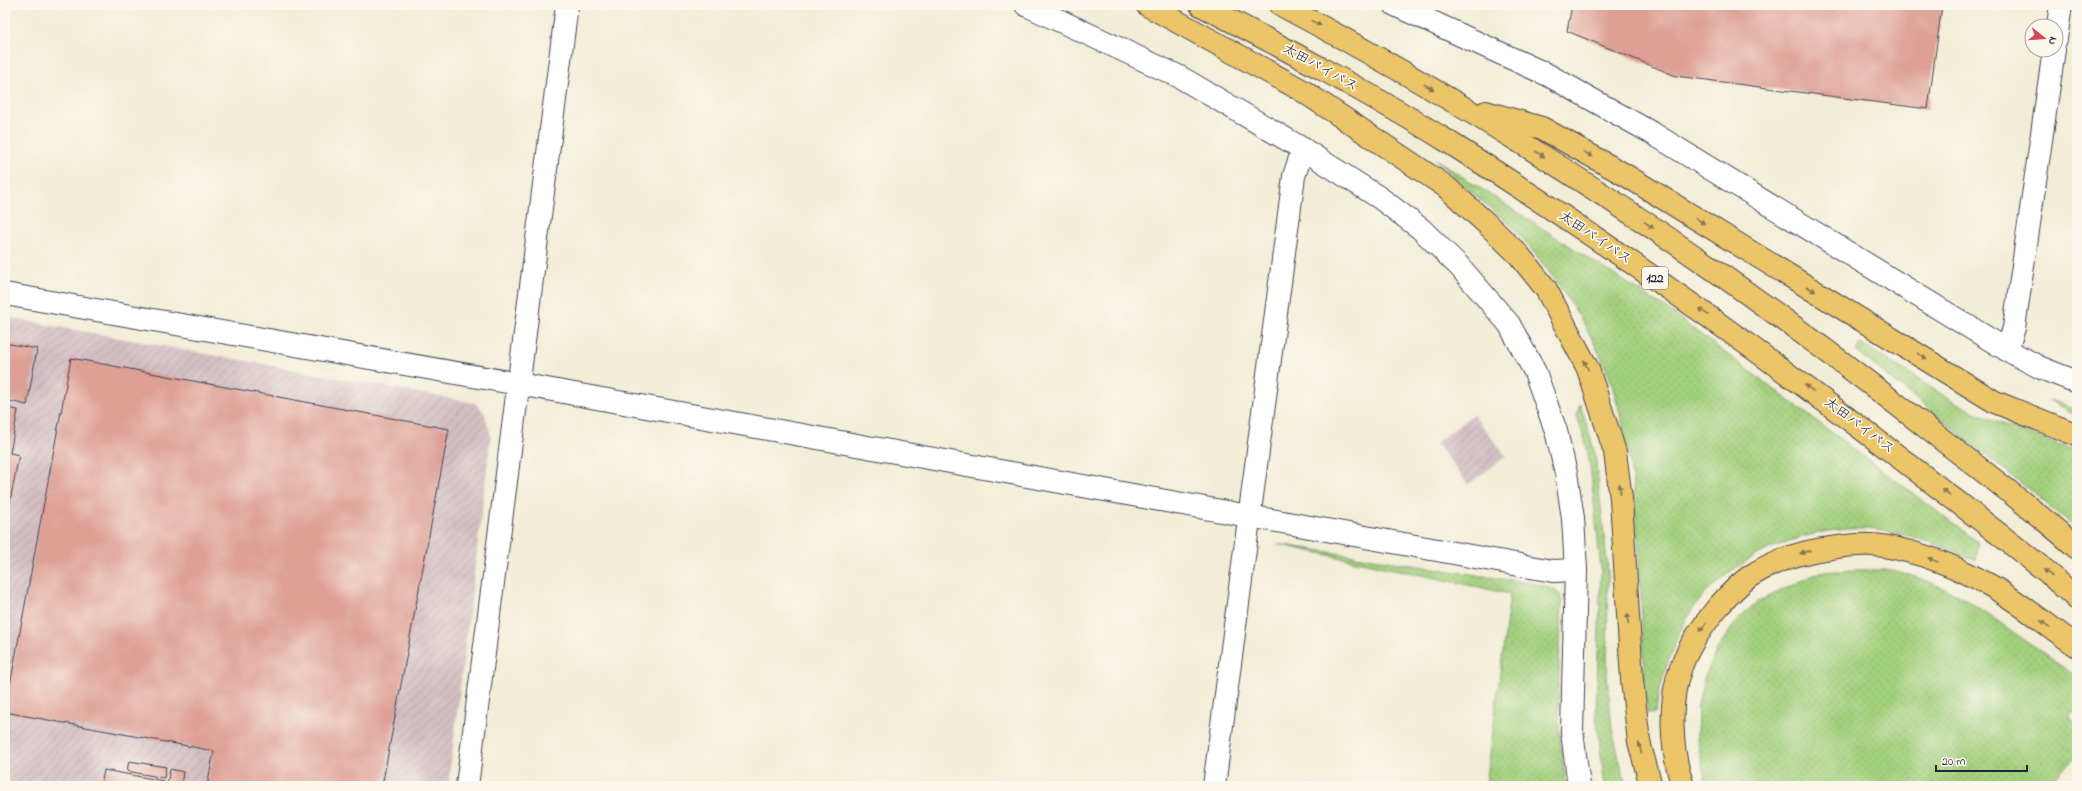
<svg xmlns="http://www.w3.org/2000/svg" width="2082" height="791" font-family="'Indie Flower','Klee One',sans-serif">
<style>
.industrial{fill:url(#industrial-furrows)}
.grass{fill:url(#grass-dots);stroke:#62795c}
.building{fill:#de9f94}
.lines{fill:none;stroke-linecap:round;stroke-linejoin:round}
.minor-casing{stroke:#414052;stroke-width:24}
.highway-casing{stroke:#414052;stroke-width:24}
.minor{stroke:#fff;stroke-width:22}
.highway{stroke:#ecc569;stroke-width:22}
.oneway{fill:#877452}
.labels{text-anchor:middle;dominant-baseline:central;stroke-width:3.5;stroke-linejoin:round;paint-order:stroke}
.shield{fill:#fbf7ec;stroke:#636270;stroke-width:1}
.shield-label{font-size:13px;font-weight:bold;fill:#22223b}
.street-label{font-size:14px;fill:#22223b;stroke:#fbf7ec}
</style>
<defs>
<pattern id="industrial-furrows" width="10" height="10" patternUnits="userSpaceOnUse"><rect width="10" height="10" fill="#d2bec2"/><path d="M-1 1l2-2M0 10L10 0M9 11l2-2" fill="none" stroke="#b4a3a8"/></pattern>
<pattern id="grass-dots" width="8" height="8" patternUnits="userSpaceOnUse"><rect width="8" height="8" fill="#a3d07d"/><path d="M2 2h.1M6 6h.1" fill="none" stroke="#8cb26d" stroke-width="1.8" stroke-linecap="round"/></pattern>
</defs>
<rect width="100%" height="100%" fill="#fbf7ec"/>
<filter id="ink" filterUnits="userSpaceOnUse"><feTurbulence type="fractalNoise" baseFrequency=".025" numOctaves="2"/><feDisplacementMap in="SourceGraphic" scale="8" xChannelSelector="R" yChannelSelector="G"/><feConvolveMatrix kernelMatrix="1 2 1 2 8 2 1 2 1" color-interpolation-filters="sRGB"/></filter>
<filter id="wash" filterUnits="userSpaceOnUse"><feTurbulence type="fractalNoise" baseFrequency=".012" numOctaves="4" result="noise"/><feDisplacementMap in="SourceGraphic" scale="16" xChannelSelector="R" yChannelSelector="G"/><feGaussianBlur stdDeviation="0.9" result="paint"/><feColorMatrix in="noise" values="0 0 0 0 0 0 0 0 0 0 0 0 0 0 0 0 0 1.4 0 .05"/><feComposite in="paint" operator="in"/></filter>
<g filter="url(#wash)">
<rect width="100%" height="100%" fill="#f2edd6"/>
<!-- industrial -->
<g class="industrial">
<path d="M5,317L475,403L484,412L491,436L448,786H5Z"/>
<path d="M1473,414L1506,456L1468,485L1436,443Z"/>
</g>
<!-- grass -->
<g class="grass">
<path d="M1435,159L1664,307L1978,542L1975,560C1936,543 1893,527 1849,529C1793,532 1734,559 1698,602C1678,626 1659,681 1656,712L1647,713C1638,604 1645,493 1613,388C1596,333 1552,272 1514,229C1507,221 1497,214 1489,207C1471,191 1453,175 1435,159Z"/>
<path d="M1860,344C1896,362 1927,388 1963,406C1999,425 2038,438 2077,451V528L1856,351Z"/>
<path d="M2049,400L2077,409V413L2068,411Z"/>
<path d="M1580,404L1595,454L1608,571L1607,673L1612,729L1626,786H1605L1596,714L1601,570L1591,473L1586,444L1577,416Z"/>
<path d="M1277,544L1541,585L1556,591L1561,596L1562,605C1559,666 1554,726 1567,786H1486L1510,594Z"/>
<path d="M1856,570H1894L1928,581L1966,599L2077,677V710L2070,713L2071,721L2077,723V755L2048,786H1708L1705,779L1697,738L1698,704L1705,675L1717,650L1738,619L1756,603L1820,572Z"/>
</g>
<g id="blocks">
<!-- building -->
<g class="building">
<path d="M1572,5H1942L1928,109L1676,76L1567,31Z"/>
<path d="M5,343L37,349L27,405L5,400Z"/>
<path d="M71,358L449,429L382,786H207L214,751L5,712Z"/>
<path d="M5,408L18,410L10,453L19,455L6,522Z"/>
<path d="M129,761L166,767L164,778L127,771Z"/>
<path d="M170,769L183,772L181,786L167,785Z"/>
<path d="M104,770L164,781L163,786H101Z"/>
</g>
</g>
</g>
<g filter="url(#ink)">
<use href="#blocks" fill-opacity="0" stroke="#414052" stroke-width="1"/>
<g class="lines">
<!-- minor casing -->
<g class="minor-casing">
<g id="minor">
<path d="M1026,5L1180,77L1303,149L1380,198L1421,229L1459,266L1509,324L1535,372L1556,431L1566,473L1573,518L1576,570L1572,732L1579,786"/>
<path d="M1395,5L1548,75L1652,133L2007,350L2041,368L2077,382"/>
<path d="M2056,39L2061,5"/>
<path d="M5,294L519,384L1553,571L1576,570"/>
<path d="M2007,350L2014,328L2054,50"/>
<path d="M467,786L567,5"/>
<path d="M1214,786L1294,176L1303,149"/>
</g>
</g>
<!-- highway casing -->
<g class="highway-casing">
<g id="highway">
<path d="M1147,5L1303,91L1445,186L1486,223L1519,255L1546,289L1588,369L1615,452L1621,499L1632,680L1639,742L1651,786"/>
<path d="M1201,5C1284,48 1368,92 1447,141C1656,272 1853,419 2046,571L2077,599"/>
<path d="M1281,5C1507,124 1721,266 1922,424C1974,465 2028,504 2077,548"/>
<path d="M1486,112L1542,128L1627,176L1995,402L2077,435"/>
<path d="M1683,786C1671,753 1668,701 1681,667C1689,645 1703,626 1717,608C1727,597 1739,583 1752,575C1776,560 1804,551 1831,548C1848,545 1865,543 1883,546C1920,552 1960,568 1993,587C2022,604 2049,627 2077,646"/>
</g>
</g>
<!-- minor -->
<use href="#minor" class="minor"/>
<!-- highway -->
<use href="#highway" class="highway"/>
</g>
<!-- one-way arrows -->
<defs><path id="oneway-solid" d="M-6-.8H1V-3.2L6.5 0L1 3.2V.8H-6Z"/></defs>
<g class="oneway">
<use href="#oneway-solid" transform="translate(1316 23) rotate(28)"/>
<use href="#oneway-solid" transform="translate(1429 87) rotate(29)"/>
<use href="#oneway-solid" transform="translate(1540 154) rotate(32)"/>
<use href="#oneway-solid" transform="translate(1588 154) rotate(29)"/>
<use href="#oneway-solid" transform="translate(1700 221) rotate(31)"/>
<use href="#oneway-solid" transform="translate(1649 225) rotate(35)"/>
<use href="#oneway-solid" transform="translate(1811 289) rotate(31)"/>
<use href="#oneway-solid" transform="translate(1704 312) rotate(-145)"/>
<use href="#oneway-solid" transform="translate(1922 356) rotate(32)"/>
<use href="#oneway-solid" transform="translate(1586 365) rotate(-115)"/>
<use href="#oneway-solid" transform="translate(1809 388) rotate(-144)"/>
<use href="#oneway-solid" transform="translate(1620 489) rotate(-97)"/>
<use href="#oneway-solid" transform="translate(1946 492) rotate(-142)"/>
<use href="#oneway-solid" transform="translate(1805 552) rotate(162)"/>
<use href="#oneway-solid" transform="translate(1933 560) rotate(-158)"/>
<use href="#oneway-solid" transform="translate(2048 573) rotate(-139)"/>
<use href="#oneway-solid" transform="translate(1628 619) rotate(-93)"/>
<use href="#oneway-solid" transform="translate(2045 624) rotate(-145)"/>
<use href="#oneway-solid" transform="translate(1703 627) rotate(127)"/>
<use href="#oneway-solid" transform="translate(1640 748) rotate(-105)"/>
</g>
</g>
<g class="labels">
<!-- shield labels -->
<rect class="shield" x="1642" y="267" width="26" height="22" rx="3"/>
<g class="shield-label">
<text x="1655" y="278">122</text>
</g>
<!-- street labels -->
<g class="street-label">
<text transform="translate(1320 68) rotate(29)">太田バイパス</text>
<text transform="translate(1595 238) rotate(34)">太田バイパス</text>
<text transform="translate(1859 426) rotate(37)">太田バイパス</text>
</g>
</g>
<!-- margin -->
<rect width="2082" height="791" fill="none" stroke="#fbf7ec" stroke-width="20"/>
<!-- north arrow -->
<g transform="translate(2044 38) rotate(107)"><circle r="19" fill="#fbf7ec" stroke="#a4a2a5"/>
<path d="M0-3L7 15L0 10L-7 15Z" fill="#d1495b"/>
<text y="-6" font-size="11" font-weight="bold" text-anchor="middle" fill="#22223b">N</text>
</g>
<!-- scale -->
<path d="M1936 765v6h91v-6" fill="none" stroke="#22223b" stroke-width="2"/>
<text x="1942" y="765" font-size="12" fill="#22223b" stroke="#fbf7ec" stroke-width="3" paint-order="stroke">20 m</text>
</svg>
